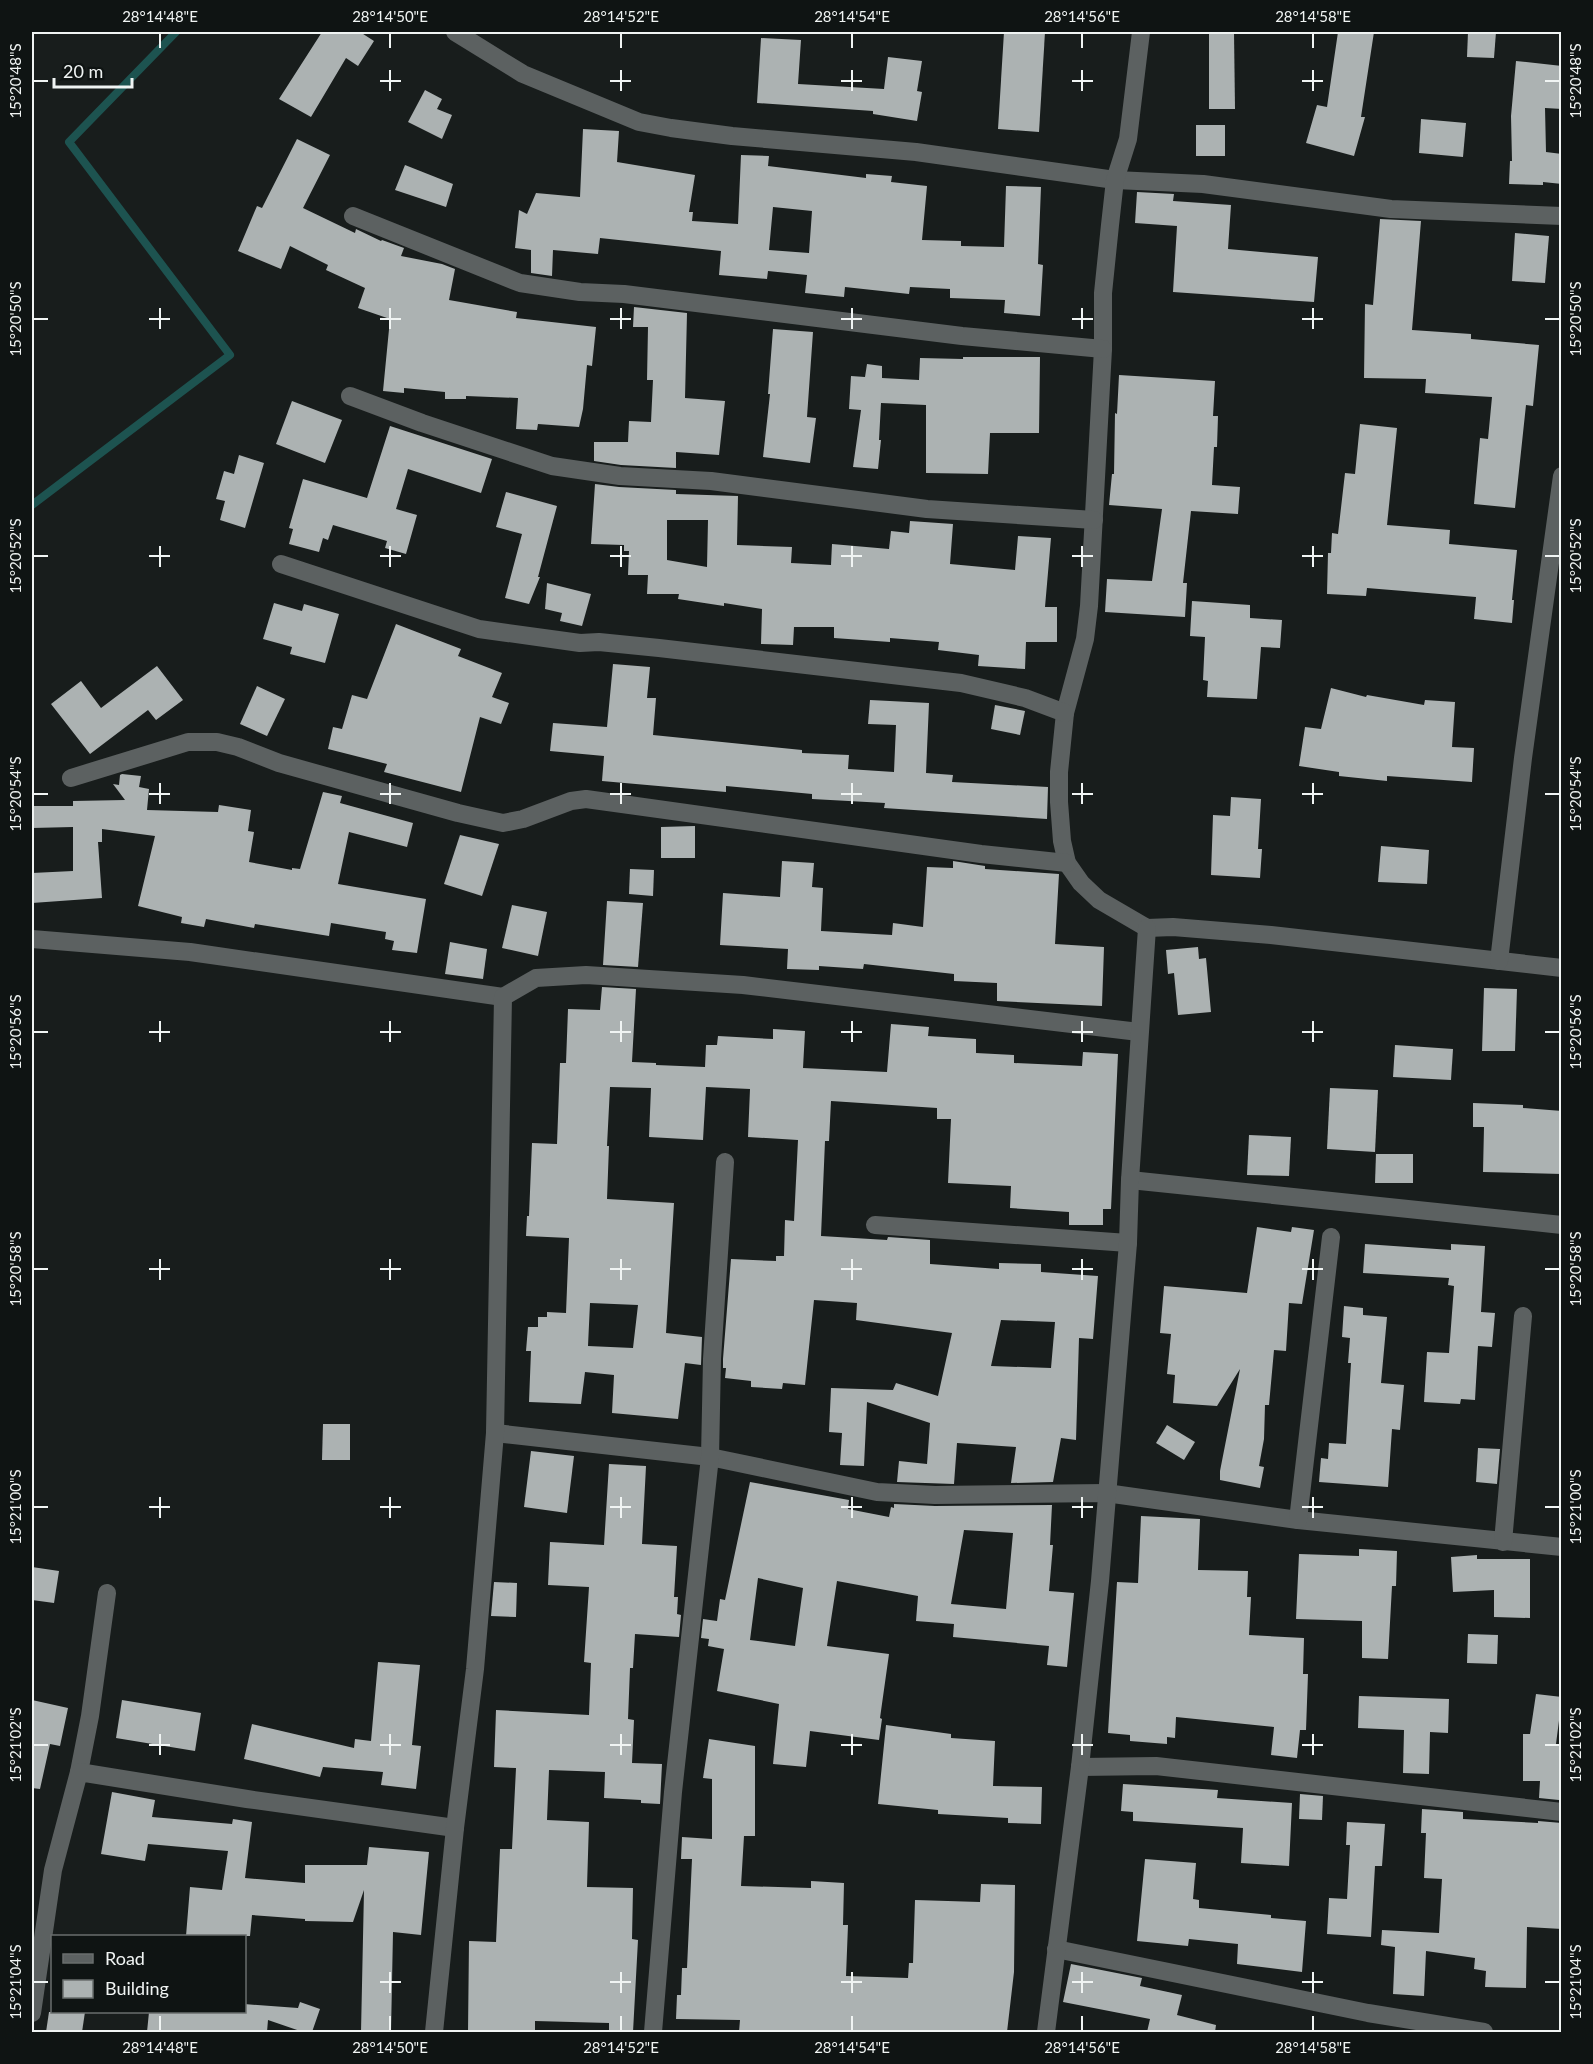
<svg xmlns="http://www.w3.org/2000/svg" width="1593" height="2064" font-family="Lato,sans-serif">
	<style>
		.lines { fill: none; stroke-linecap: round; stroke-linejoin: round }
		.stream { stroke: #1d5350; stroke-width: 8 }
		.building { fill: #acb2b2; fill-rule: evenodd }
		.street { stroke: #5c6161; stroke-width: 18 }
		.ticks { fill: none; stroke: #f0f4f3; stroke-width: 2 }
		.neatline { fill: none; stroke: #f0f4f3; stroke-width: 2 }
		.ticks-label { font-size: 15px; text-anchor: middle; fill: #f0f4f3 }
	</style>
	<rect width="100%" height="100%" fill="#181d1c"/>
	<g class="lines">
		<polyline class="stream" points="32,505 230,355 69,142 176,32"/>
	</g>
	<g class="building">
		<polygon points="322,32 360,32 374,41 358,66 346,58 311,117 279,99"/>
		<polygon points="1004,32 1045,32 1039,132 998,129"/>
		<polygon points="1209,32 1234,32 1235,109 1209,109"/>
		<polygon points="1338,32 1374,32 1361,117 1365,117 1354,156 1306,143 1317,105 1327,107"/>
		<polygon points="1468,32 1496,32 1494,58 1467,57"/>
		<polygon points="761,38 801,40 798,84 884,89 888,57 922,61 917,91 922,92 917,121 873,114 873,111 757,103"/>
		<polygon points="1516,61 1562,66 1562,109 1545,108 1546,152 1562,154 1562,184 1543,182 1543,185 1509,184 1510,161 1512,161 1511,116"/>
		<polygon points="425,90 442,99 437,109 452,115 442,139 408,122"/>
		<polygon points="1421,119 1466,123 1463,157 1419,153"/>
		<rect x="1196" y="125" width="29" height="31"/>
		<path d="M583,129L619,131L617,162L695,175L689,212H693L692,221L738,224L741,155L769,156L768,166L866,178V174L892,176L891,182L927,186L922,240L961,241V246L1004,247L1006,186L1041,187L1038,264L1043,265L1040,316L1004,313L1005,300L950,298V289L910,287L909,294L845,287L844,297L805,293L807,275L768,271L767,279L719,275L721,251L600,238L598,254L553,250L552,276L531,273V250L515,248L519,210L527,214L536,193L580,197ZM773,207L812,211L809,253L769,250Z"/>
		<polygon points="297,139 330,155 303,208 355,233 356,229 381,241 382,240 404,248 401,256 442,264 455,269 449,300 517,312 516,318 596,327 592,366 587,365 583,409 579,427 538,424 537,430 516,429 518,398 466,396 466,399 445,399 445,392 404,388 404,393 383,391 390,319 358,308 365,288 326,270 328,265 290,246 281,269 238,251 257,206 262,208"/>
		<polygon points="405,165 453,184 446,207 395,190"/>
		<polygon points="1137,192 1174,194 1173,201 1231,205 1228,249 1318,257 1314,302 1173,292 1177,226 1135,223"/>
		<polygon points="1380,219 1421,221 1412,330 1471,334 1471,339 1539,345 1533,406 1526,405 1515,508 1474,504 1480,438 1488,439 1492,397 1425,393 1426,379 1364,378 1365,304 1373,305"/>
		<polygon points="1515,233 1549,236 1545,283 1512,281"/>
		<polygon points="634,307 687,313 685,398 725,401 719,455 676,452 676,468 621,465 594,461 594,442 628,442 629,421 651,422 653,380 647,380 648,327 633,327"/>
		<polygon points="773,329 813,332 807,417 816,418 810,463 763,457 770,394 768,394"/>
		<polygon points="963,357 1040,357 1039,433 990,433 988,474 926,473 926,405 881,403 879,440 881,440 878,469 853,467 861,410 849,409 851,376 865,377 867,364 882,366 882,378 919,380 920,358 963,359"/>
		<polygon points="1119,375 1215,381 1213,416 1218,416 1217,447 1214,447 1212,485 1240,487 1238,514 1191,511 1183,583 1187,583 1185,617 1105,612 1107,579 1152,581 1162,509 1109,505 1112,474 1114,474 1115,413 1117,414"/>
		<polygon points="292,401 342,420 325,463 276,444"/>
		<polygon points="1360,424 1397,428 1387,525 1450,530 1449,544 1517,550 1512,600 1514,600 1512,623 1474,619 1476,597 1367,588 1366,596 1327,594 1328,553 1331,553 1332,533 1338,534 1345,473 1355,474"/>
		<polygon points="390,426 492,459 481,493 408,469 396,509 417,515 406,554 385,548 387,541 333,525 328,540 323,538 319,552 289,544 293,529 289,528 303,479 367,498"/>
		<polygon points="239,455 264,463 245,528 220,520 225,501 216,499 224,471 234,474"/>
		<path d="M595,484L619,487L676,490V494L738,496L737,545L792,547L791,563L831,565L832,544L889,549L891,531L909,533L910,521L953,524L950,564L1015,570L1018,536L1051,538L1045,607H1057V642H1026L1025,669L978,666L979,655L938,650L939,642L890,638V642L834,638V627H794L793,645L761,644L762,609L724,603V606L678,599L679,594H647L648,575H628L629,551H624V545L591,544ZM667,520H708L707,567L667,560Z"/>
		<polygon points="506,492 557,506 538,577 540,577 529,604 505,598 522,534 496,527"/>
		<polygon points="547,583 591,594 582,626 560,621 562,613 545,609"/>
		<polygon points="1192,601 1250,605 1250,618 1282,620 1280,648 1261,647 1257,699 1207,697 1208,681 1203,680 1205,637 1190,636"/>
		<polygon points="274,603 302,611 304,604 339,614 325,663 290,654 292,647 263,639"/>
		<polygon points="396,624 461,649 458,656 502,673 492,697 509,703 501,724 480,717 461,792 384,772 387,764 328,749 333,727 342,729 352,695 367,699"/>
		<polygon points="613,664 650,667 647,698 656,698 653,735 802,750 802,753 849,755 848,769 894,772 896,725 868,724 870,700 929,703 926,773 953,775 952,782 1048,787 1047,819 884,808 885,803 812,799 812,794 726,786 726,792 602,781 604,756 550,751 553,723 607,727"/>
		<polygon points="157,666 183,700 156,720 148,710 90,754 51,704 81,681 101,708"/>
		<polygon points="257,686 285,699 267,736 240,724"/>
		<polygon points="1331,688 1366,697 1367,695 1424,705 1425,700 1455,702 1452,747 1474,748 1472,782 1387,776 1387,781 1339,776 1339,772 1299,766 1305,727 1321,729"/>
		<polygon points="995,705 1025,711 1020,735 991,729"/>
		<polygon points="122,774 141,776 139,787 149,789 147,810 218,812 219,805 251,810 248,831 254,832 249,862 292,870 292,868 300,869 323,792 342,796 340,803 413,823 407,847 349,832 338,884 426,899 417,953 392,950 394,941 385,939 386,932 331,923 329,936 255,924 254,928 206,919 204,927 181,923 182,917 138,906 155,836 102,829 102,842 98,842 102,898 32,903 32,873 73,871 73,827 32,828 32,806 73,806 73,801 125,800 113,784 119,785 120,775"/>
		<polygon points="1231,797 1261,799 1258,849 1262,849 1260,878 1211,875 1213,815 1230,816"/>
		<polygon points="695,826 695,858 661,858 661,827"/>
		<polygon points="460,835 499,844 482,896 444,884"/>
		<polygon points="1381,846 1429,850 1427,884 1378,882"/>
		<polygon points="782,861 814,863 812,887 823,888 821,931 892,935 893,923 923,927 927,867 953,868 953,861 985,866 985,869 1059,874 1055,944 1104,947 1102,1006 997,1001 997,983 954,981 954,974 864,964 863,969 819,966 819,970 787,969 788,949 720,945 723,893 780,897"/>
		<polygon points="630,869 654,870 653,896 629,894"/>
		<polygon points="607,901 643,903 638,967 603,965"/>
		<polygon points="512,905 547,912 538,956 502,948"/>
		<polygon points="450,942 487,949 483,979 445,974"/>
		<polygon points="1198,947 1199,959 1206,958 1211,1012 1178,1015 1174,973 1168,974 1166,950"/>
		<path d="M602,987L636,989L632,1062L656,1063V1065L705,1067L706,1045H717L718,1036L773,1039V1029L805,1031L803,1068L887,1072L891,1024L929,1027L928,1036L976,1039V1053L1014,1055V1063L1082,1066L1083,1052L1118,1054L1111,1209H1103V1225H1069V1212L1010,1208L1011,1186L948,1183L951,1119H937V1108L831,1101L829,1141H825L821,1236L887,1240L888,1237L930,1240V1264L999,1269V1263L1041,1264V1272L1098,1276L1093,1339L1079,1338L1076,1440L1061,1438L1053,1482L1011,1483L1016,1447L957,1443L954,1484L897,1482L899,1461L927,1464L930,1423L867,1402L864,1466L840,1465L842,1433L829,1432L831,1388L893,1390L896,1383L938,1396L952,1333L856,1320L857,1303L814,1300L805,1385L783,1383L782,1389L751,1387V1381L725,1378L726,1368H723V1359L731,1259L776,1261V1256H784L785,1220L794,1221L798,1140L748,1137L750,1089L706,1087L703,1140L649,1137L651,1088L610,1087L607,1146H609L607,1199L674,1203L666,1333L702,1337L701,1365L685,1363L678,1419L612,1413L614,1375L585,1372L581,1404L529,1402L531,1351H526L528,1327H538V1317H547V1312L566,1313L569,1238L526,1236L527,1216H529L532,1143L557,1144L560,1063H566L568,1009L600,1010ZM590,1303L638,1305L633,1348L588,1346ZM1001,1320L1055,1322L1051,1368L991,1366Z"/>
		<polygon points="1484,988 1517,989 1515,1051 1482,1051"/>
		<polygon points="1395,1045 1453,1049 1451,1080 1393,1077"/>
		<polygon points="1330,1088 1378,1090 1375,1152 1327,1149"/>
		<polygon points="1473,1103 1523,1105 1523,1108 1562,1111 1562,1174 1483,1172 1484,1127 1473,1127"/>
		<polygon points="1249,1135 1291,1137 1289,1176 1247,1175"/>
		<polygon points="1376,1154 1413,1154 1413,1183 1375,1183"/>
		<polygon points="1257,1227 1291,1232 1292,1227 1314,1230 1302,1304 1289,1303 1286,1351 1274,1350 1269,1405 1265,1405 1264,1439 1259,1466 1264,1467 1260,1488 1220,1480 1220,1471 1240,1369 1217,1406 1173,1403 1175,1375 1167,1374 1171,1334 1160,1333 1164,1286 1247,1293"/>
		<polygon points="1365,1244 1451,1250 1451,1244 1485,1246 1481,1312 1495,1313 1492,1347 1478,1346 1475,1400 1461,1399 1460,1404 1424,1402 1427,1352 1449,1353 1454,1286 1448,1285 1449,1278 1363,1273"/>
		<polygon points="1344,1306 1363,1308 1363,1315 1387,1317 1381,1383 1404,1385 1400,1430 1392,1429 1388,1487 1319,1482 1321,1458 1328,1459 1329,1443 1346,1444 1351,1363 1348,1363 1350,1338 1342,1337"/>
		<polygon points="323,1424 350,1424 350,1460 322,1460"/>
		<polygon points="1167,1425 1195,1442 1184,1460 1156,1443"/>
		<polygon points="1478,1448 1500,1449 1497,1484 1476,1482"/>
		<polygon points="531,1451 574,1456 567,1513 524,1507"/>
		<polygon points="609,1464 646,1466 642,1544 677,1546 674,1597 678,1597 677,1614 681,1615 679,1637 635,1634 633,1668 630,1668 628,1719 634,1720 632,1763 662,1764 660,1804 641,1803 641,1800 604,1798 605,1772 549,1770 547,1820 589,1822 587,1887 633,1888 632,1939 638,1940 633,2032 609,2031 609,2023 535,2021 535,2032 468,2032 469,1941 496,1942 500,1849 512,1849 516,1768 494,1767 496,1710 589,1715 591,1663 584,1662 589,1587 548,1585 550,1542 604,1545"/>
		<path d="M750,1482L849,1500L848,1509L889,1517L891,1507L894,1508V1504L935,1506L1052,1505L1050,1545H1053L1049,1591L1074,1593L1067,1667L1047,1665L1049,1646L953,1637L954,1624L916,1621L918,1596L837,1581L827,1646L889,1654L880,1718L882,1719L879,1740L810,1731L806,1767L773,1764L779,1704L717,1691L724,1649L708,1646L709,1639L701,1638L703,1619L717,1621L720,1599L725,1600ZM964,1530L1013,1533L1006,1609L951,1604ZM758,1578L803,1588L795,1646L750,1640Z"/>
		<polygon points="1141,1516 1200,1519 1198,1570 1248,1571 1247,1597 1251,1597 1249,1635 1304,1638 1303,1674 1308,1674 1306,1730 1300,1730 1297,1758 1271,1755 1274,1727 1176,1717 1175,1738 1167,1737 1167,1744 1130,1741 1130,1735 1108,1733 1117,1582 1138,1583"/>
		<polygon points="1359,1549 1397,1551 1396,1586 1392,1586 1388,1659 1362,1658 1362,1621 1296,1619 1299,1554 1359,1556"/>
		<polygon points="1477,1555 1477,1559 1530,1559 1530,1618 1494,1617 1494,1590 1453,1592 1451,1557"/>
		<polygon points="32,1567 59,1571 54,1603 32,1600"/>
		<polygon points="494,1582 517,1583 516,1617 491,1616"/>
		<polygon points="1468,1634 1498,1635 1497,1664 1467,1663"/>
		<polygon points="378,1662 420,1665 412,1745 421,1746 416,1789 381,1785 383,1772 323,1767 320,1777 244,1759 252,1724 354,1748 355,1739 371,1741"/>
		<polygon points="1536,1694 1562,1697 1556,1744 1562,1745 1562,1786 1559,1800 1539,1798 1540,1781 1523,1781 1523,1734 1530,1734"/>
		<polygon points="1359,1696 1449,1699 1448,1733 1430,1732 1429,1774 1403,1773 1404,1730 1358,1728"/>
		<polygon points="32,1700 68,1708 60,1746 50,1744 40,1789 32,1788"/>
		<polygon points="122,1700 201,1713 195,1751 116,1738"/>
		<polygon points="886,1725 951,1734 951,1738 995,1741 993,1786 1042,1787 1041,1824 1008,1823 1008,1818 938,1814 938,1810 878,1804"/>
		<polygon points="709,1739 755,1746 755,1836 744,1836 741,1886 811,1888 811,1881 844,1883 843,1925 848,1925 846,1976 908,1978 909,1963 913,1963 915,1900 980,1902 981,1884 1015,1885 1014,1972 1007,2032 824,2032 772,2030 772,2032 739,2032 740,2020 676,2019 677,1995 681,1995 682,1968 687,1968 692,1859 681,1859 682,1837 712,1839 712,1779 703,1778"/>
		<polygon points="1123,1784 1218,1790 1217,1798 1292,1803 1289,1866 1241,1863 1243,1828 1133,1821 1133,1812 1121,1811"/>
		<polygon points="112,1792 155,1800 152,1817 232,1824 233,1819 252,1822 245,1878 305,1883 305,1865 367,1865 369,1847 429,1852 421,1935 393,1932 391,2032 361,2032 364,1890 353,1922 305,1921 305,1919 252,1915 250,1936 186,1936 190,1887 222,1890 228,1851 148,1844 145,1861 101,1854"/>
		<polygon points="1300,1794 1323,1796 1322,1820 1299,1819"/>
		<polygon points="1422,1809 1463,1812 1463,1819 1538,1823 1538,1821 1562,1823 1562,1929 1527,1927 1526,1988 1485,1987 1486,1971 1474,1969 1475,1958 1426,1951 1424,1996 1393,1994 1395,1947 1381,1945 1382,1930 1439,1933 1442,1879 1424,1878 1426,1833 1421,1833"/>
		<polygon points="1347,1822 1385,1824 1382,1866 1375,1866 1371,1937 1327,1934 1329,1898 1347,1899 1350,1845 1346,1845"/>
		<polygon points="1145,1859 1196,1863 1193,1899 1199,1900 1199,1908 1271,1915 1271,1918 1306,1921 1302,1972 1237,1964 1238,1944 1189,1939 1188,1946 1137,1941"/>
		<polygon points="1071,1964 1142,1978 1140,1986 1182,1995 1177,2015 1216,2025 1215,2032 1147,2032 1150,2019 1063,2002"/>
		<polygon points="300,2002 320,2009 312,2032 303,2032 268,2020 267,2032 147,2032 149,2012 244,2012 244,2004 298,2008"/>
		<polygon points="49,2012 85,2012 82,2032 46,2032"/>
	</g>
	<g class="lines">
		<g class="street">
			<polyline points="455,32 523,74 639,122 671,128 732,136 916,152 1115,180 1203,184 1391,209 1562,216"/>
			<polyline points="1141,32 1128,139 1115,180 1110,225 1103,293 1103,349 1089,606 1085,639 1065,713 1059,772 1059,802 1062,841 1067,863 1081,883 1099,900 1147,928 1173,927 1271,935 1562,968"/>
			<polyline points="353,216 520,283 580,292 624,294 962,336 1103,349"/>
			<polyline points="350,396 422,423 552,466 620,476 711,481 927,509 1094,520"/>
			<polyline points="281,564 479,629 580,643 599,642 659,648 961,683 1025,698 1065,713"/>
			<polyline points="71,778 188,742 217,742 238,747 279,763 458,813 503,823 523,819 571,801 586,799 981,854 1067,863"/>
			<polyline points="32,939 190,952 503,997"/>
			<polyline points="1499,961 1523,758 1562,476"/>
			<polyline points="1130,1180 1562,1225"/>
			<polyline points="875,1225 1128,1243"/>
			<polyline points="495,1433 710,1457 877,1492 935,1495 1106,1493 1298,1520 1562,1547"/>
			<polyline points="1298,1520 1331,1237"/>
			<polyline points="1503,1542 1523,1316"/>
			<polyline points="1080,1767 1156,1766 1562,1812"/>
			<polyline points="79,1772 90,1716 107,1593"/>
			<polyline points="1056,1949 1368,2013 1484,2032"/>
			<polyline points="32,2013 53,1870 79,1772 247,1799 455,1828"/>
			<polyline points="434,2032 455,1828 475,1669 495,1433 503,997 536,978 586,975 743,985 1139,1032"/>
			<polyline points="653,2032 673,1792 710,1457 712,1359 725,1162"/>
			<polyline points="1046,2032 1080,1767 1100,1581 1128,1243 1130,1180 1147,928"/>
		</g>
	</g>
	<path class="ticks" d="M160,33V48M390,33V48M621,33V48M852,33V48M1082,33V48M1313,33V48M390,70V91M621,70V91M852,70V91M1082,70V91M1313,70V91M33,81H48M380,81H401M610,81H631M841,81H862M1072,81H1093M1302,81H1323M1545,81H1560M160,308V329M390,308V329M621,308V329M852,308V329M1082,308V329M1313,308V329M33,319H48M149,319H170M380,319H401M610,319H631M841,319H862M1072,319H1093M1302,319H1323M1545,319H1560M160,546V567M390,546V567M621,546V567M852,546V567M1082,546V567M1313,546V567M33,556H48M149,556H170M380,556H401M610,556H631M841,556H862M1072,556H1093M1302,556H1323M1545,556H1560M160,783V804M390,783V804M621,783V804M852,783V804M1082,783V804M1313,783V804M33,794H48M149,794H170M380,794H401M610,794H631M841,794H862M1072,794H1093M1302,794H1323M1545,794H1560M160,1021V1042M390,1021V1042M621,1021V1042M852,1021V1042M1082,1021V1042M1313,1021V1042M33,1032H48M149,1032H170M380,1032H401M610,1032H631M841,1032H862M1072,1032H1093M1302,1032H1323M1545,1032H1560M160,1259V1280M390,1259V1280M621,1259V1280M852,1259V1280M1082,1259V1280M1313,1259V1280M33,1269H48M149,1269H170M380,1269H401M610,1269H631M841,1269H862M1072,1269H1093M1302,1269H1323M1545,1269H1560M160,1497V1518M390,1497V1518M621,1497V1518M852,1497V1518M1082,1497V1518M1313,1497V1518M33,1507H48M149,1507H170M380,1507H401M610,1507H631M841,1507H862M1072,1507H1093M1302,1507H1323M1545,1507H1560M160,1734V1755M390,1734V1755M621,1734V1755M852,1734V1755M1082,1734V1755M1313,1734V1755M33,1745H48M149,1745H170M380,1745H401M610,1745H631M841,1745H862M1072,1745H1093M1302,1745H1323M1545,1745H1560M390,1972V1993M621,1972V1993M852,1972V1993M1082,1972V1993M1313,1972V1993M33,1982H48M380,1982H401M610,1982H631M841,1982H862M1072,1982H1093M1302,1982H1323M1545,1982H1560M160,2016V2031M390,2016V2031M621,2016V2031M852,2016V2031M1082,2016V2031M1313,2016V2031"/>
	<rect width="1593" height="2064" fill="none" stroke="#0f1413" stroke-width="66"/>
	<rect x="51" y="1935" width="195" height="78" fill="#0f1413" stroke="#696e6d" stroke-width="1.5"/>
	<rect x="63" y="1954" width="30" height="9" fill="#5c6161" stroke="#696e6d" stroke-width="1.5"/>
	<text x="105" y="1965" font-size="18" fill="#f0f4f3">Road</text>
	<rect x="63" y="1980" width="30" height="18" fill="#acb2b2" stroke="#696e6d" stroke-width="1.5"/>
	<text x="105" y="1995" font-size="18" fill="#f0f4f3">Building</text>
	<path d="M54 78v9h78v-9" fill="none" stroke="#f0f4f3" stroke-width="3"/>
	<text x="63" y="78" font-size="18" fill="#f0f4f3" stroke="#0f1413" stroke-width="4.5" paint-order="stroke">20 m</text>
	<rect x="33" y="33" width="1527" height="1998" class="neatline"/>
	<g class="ticks-label">
		<text x="160" y="22">28°14'48"E</text>
		<text x="390" y="22">28°14'50"E</text>
		<text x="621" y="22">28°14'52"E</text>
		<text x="852" y="22">28°14'54"E</text>
		<text x="1082" y="22">28°14'56"E</text>
		<text x="1313" y="22">28°14'58"E</text>
		<text transform="translate(16 81) rotate(-90)" y="5">15°20'48"S</text>
		<text transform="translate(1576 81) rotate(-90)" y="5">15°20'48"S</text>
		<text transform="translate(16 319) rotate(-90)" y="5">15°20'50"S</text>
		<text transform="translate(1576 319) rotate(-90)" y="5">15°20'50"S</text>
		<text transform="translate(16 556) rotate(-90)" y="5">15°20'52"S</text>
		<text transform="translate(1576 556) rotate(-90)" y="5">15°20'52"S</text>
		<text transform="translate(16 794) rotate(-90)" y="5">15°20'54"S</text>
		<text transform="translate(1576 794) rotate(-90)" y="5">15°20'54"S</text>
		<text transform="translate(16 1032) rotate(-90)" y="5">15°20'56"S</text>
		<text transform="translate(1576 1032) rotate(-90)" y="5">15°20'56"S</text>
		<text transform="translate(16 1269) rotate(-90)" y="5">15°20'58"S</text>
		<text transform="translate(1576 1269) rotate(-90)" y="5">15°20'58"S</text>
		<text transform="translate(16 1507) rotate(-90)" y="5">15°21'00"S</text>
		<text transform="translate(1576 1507) rotate(-90)" y="5">15°21'00"S</text>
		<text transform="translate(16 1745) rotate(-90)" y="5">15°21'02"S</text>
		<text transform="translate(1576 1745) rotate(-90)" y="5">15°21'02"S</text>
		<text transform="translate(16 1982) rotate(-90)" y="5">15°21'04"S</text>
		<text transform="translate(1576 1982) rotate(-90)" y="5">15°21'04"S</text>
		<text x="160" y="2053">28°14'48"E</text>
		<text x="390" y="2053">28°14'50"E</text>
		<text x="621" y="2053">28°14'52"E</text>
		<text x="852" y="2053">28°14'54"E</text>
		<text x="1082" y="2053">28°14'56"E</text>
		<text x="1313" y="2053">28°14'58"E</text>
	</g>
</svg>
